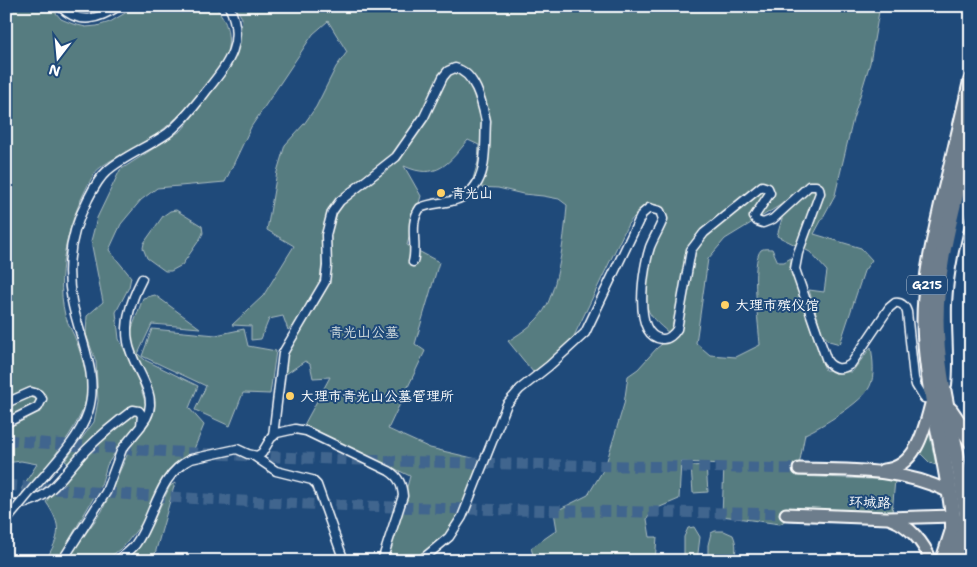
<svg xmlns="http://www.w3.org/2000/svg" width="977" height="567" font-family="'Shantell Sans','LXGW WenKai TC',sans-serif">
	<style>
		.green { fill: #577b80; stroke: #abbdc0; fill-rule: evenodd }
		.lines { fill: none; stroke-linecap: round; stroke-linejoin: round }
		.stream { stroke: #97b0ca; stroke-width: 2 }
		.primary-tunnel { stroke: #41658e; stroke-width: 11; stroke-dasharray: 11 5.5; stroke-linecap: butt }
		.street-casing { stroke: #fff; stroke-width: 11 }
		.secondary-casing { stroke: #fff; stroke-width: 14 }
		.primary-casing { stroke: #fff; stroke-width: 15 }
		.highway-casing { stroke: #fff; stroke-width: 18 }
		.street { stroke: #1f4a7a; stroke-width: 8 }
		.secondary { stroke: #1f4a7a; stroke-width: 10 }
		.primary { stroke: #6d7d8c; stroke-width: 11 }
		.highway { stroke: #6d7d8c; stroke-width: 14 }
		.street-bridge-casing { stroke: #fff; stroke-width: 11; stroke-linecap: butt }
		.street-bridge { stroke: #1f4a7a; stroke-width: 8 }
		.poi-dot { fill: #ffd166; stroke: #1f4a7a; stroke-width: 2 }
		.labels { text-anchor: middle; stroke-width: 4; stroke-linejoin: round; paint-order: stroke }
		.shield { fill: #1f4a7a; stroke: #bcc9d7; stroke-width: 1 }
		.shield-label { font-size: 12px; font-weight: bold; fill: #fff }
		.poi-label { font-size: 14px; fill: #fff; stroke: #1f4a7a; text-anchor: start }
		.park-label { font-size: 14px; fill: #d5dedf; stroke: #1f4a7a }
		.street-label { font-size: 14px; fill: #fff; stroke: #1f4a7a }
	</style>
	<rect width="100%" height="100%" fill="#1f4a7a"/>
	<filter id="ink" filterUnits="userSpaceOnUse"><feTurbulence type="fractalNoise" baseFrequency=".02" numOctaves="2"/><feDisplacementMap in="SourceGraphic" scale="10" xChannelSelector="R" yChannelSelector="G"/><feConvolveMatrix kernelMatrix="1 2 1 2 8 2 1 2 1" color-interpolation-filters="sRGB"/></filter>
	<g filter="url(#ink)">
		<g class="green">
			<path d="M6,6H50L61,19L73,24L86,27L97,26L110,22L137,6H214C231,22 233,49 220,68C215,77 207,84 201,91C185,110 169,127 148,140C135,149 102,162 94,174C71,213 54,270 65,315C68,325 74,334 77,343C82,358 90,380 87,395C82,427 42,470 23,496L22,488L37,464L21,461L6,463Z"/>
			<path d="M235,6H880L870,63L853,119L835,195L814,234L861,248L872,260L864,271L840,344L829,341L822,333L809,290L824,292L827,271L810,252L777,236L787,201L725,239L708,259L696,343L710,355L736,357L760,345C759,328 750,261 761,250C763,248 769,249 772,249L778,262H784L791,258L790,268L825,370L852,372L871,347C873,359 875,376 870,386C863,402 821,427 805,434L797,476L895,480L892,513L785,510L786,520L780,524L722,516L724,464L681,462L679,499L653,510L647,519L650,537H657L655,561H535L531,548L557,530L554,512L588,495L605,467L624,404L628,376L638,369L657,348L672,336C663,327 651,320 647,307C637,280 654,241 665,217L650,205C640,209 635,216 628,224L574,336L554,357L533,372L508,341C523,332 539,321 547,305C559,280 565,233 567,205L559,199L543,196L523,194L498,188L476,187L473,179L478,162L479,145L468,140C449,163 437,181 404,166L421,196L407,245L439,262L415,344L425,351L388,429L430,448L481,460L464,502L446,537L414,561H401L388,558L410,476L304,425L330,377L313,378L310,364L305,361L283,376L286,354L320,300L327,287L326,243L332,211L325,234L319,290L300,321L288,330L283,316L269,319L261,339L251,340V326L232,325L263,296L294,246L267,230L277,172L285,145L304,124L316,107L336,67L347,52L328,21L313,34L251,127L225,182L157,188L141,200L121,224L109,250L131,277L129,287L116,312L119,339L136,373L146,405L153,396L135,356L131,331L143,298L155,295L200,328L152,324L138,354L145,360L198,386L189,408L204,425L192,454L168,470L146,518L124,546L105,561H66L102,511L128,453L123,440L107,465L101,485L57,561H45C60,536 63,527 46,502L73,466L65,461L94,422L98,401L96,362L86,334L87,316L103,302L91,241L97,218L120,170L182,130L221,80L238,49L242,18ZM388,157L397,162L348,196L368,175Z"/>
			<polygon points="176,210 202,226 203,233 200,239 182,265 171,271 165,271 147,258 143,248 144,243 163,216 170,211"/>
			<polygon points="152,329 216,335 244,329 248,346 276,351 270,394 243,393 230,426 195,410 206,386 142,356"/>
			<polygon points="929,431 936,465 930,463 919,452"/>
			<polygon points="706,465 708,492 693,493 691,466"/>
			<polygon points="175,483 153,561 124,561 144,540 170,486"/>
			<polygon points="694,527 700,537 697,561 684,561 684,537 688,528"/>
			<path d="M715,531H724L733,535C737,544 736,552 734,561H708V545L711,533Z"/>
		</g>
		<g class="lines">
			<polyline class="stream" points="971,331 971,339"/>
			<g class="primary-tunnel">
				<path d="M6,440C270,463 534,464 799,469"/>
				<path d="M6,485C177,500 348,507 519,510C608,512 697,512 786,514"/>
			</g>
			<defs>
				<g id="street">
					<path d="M60,6C79,26 99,19 119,6"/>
					<path d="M142,279C132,298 124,320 128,342C132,370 165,397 142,424"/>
					<polyline points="6,403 31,392 38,394 42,399 38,407 6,423"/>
					<path d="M273,436L283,353L325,282L327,266L326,235L332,212L340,201L396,157L424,117L443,77L448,71L455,68C476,73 482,103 486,121C484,149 490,187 458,199C446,204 432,202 420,208C408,225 418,244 413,262"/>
					<polyline points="254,456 276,471 312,480 317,485 344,561"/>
					<path d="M30,492C50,468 78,442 88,412C100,375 79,338 72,301C65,265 71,231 88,199C93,189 99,178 107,171C122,157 150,146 168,133C182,122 193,108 204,94C226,66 247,44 229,6"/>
					<path d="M6,506C52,503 57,480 86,450C100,436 117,422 133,410L139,411L142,415L141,426L122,449L106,492L62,561"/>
					<path d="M117,561C123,556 130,551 135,545C155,518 157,475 191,459L237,449L248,454L257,456L262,453L271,438L277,433L295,429L306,431L389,471C399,477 402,485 403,496L382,561"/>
					<path d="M420,561L449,537L462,517L507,404L520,389L549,366L585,333L642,214L649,208L660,211L663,219C660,228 654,237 650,247C644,265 631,336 662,339C668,340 674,334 677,329L691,250L704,233L762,186L768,188L770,193L754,217L757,221L763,223L773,219L809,186H816L819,188L820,193L798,253L795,269L827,361C834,370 842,370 851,364L889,308L895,303C901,302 905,306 907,312L914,378L916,385L924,398L933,399"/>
				</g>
				<path id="secondary" d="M946,385C949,358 945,331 946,304C948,260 961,218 971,175"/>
				<g id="primary">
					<path d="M799,469C853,470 900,468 950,492"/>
					<path d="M883,470C917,468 925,427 932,400"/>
					<polyline points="786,514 887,518 953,516"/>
					<path d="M891,519C910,526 924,543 931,561"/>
				</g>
				<g id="highway">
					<polyline points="950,410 971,441"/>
					<path d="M943,561L953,530V516C946,456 928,396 925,336C922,289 933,245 943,200C953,160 962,121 971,81"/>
					<path d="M954,561L965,529L967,515C964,499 962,482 959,466C950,423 939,379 937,335C933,268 956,199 971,134"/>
				</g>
			</defs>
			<use href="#street" class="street-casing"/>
			<use href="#secondary" class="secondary-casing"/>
			<use href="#primary" class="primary-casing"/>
			<use href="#highway" class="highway-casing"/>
			<use href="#street" class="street"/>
			<use href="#secondary" class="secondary"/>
			<use href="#primary" class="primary"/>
			<use href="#highway" class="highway"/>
			<defs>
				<polyline id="street-bridge" points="6,521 30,492"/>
			</defs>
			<use href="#street-bridge" class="street-bridge-casing"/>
			<use href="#street-bridge" class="street-bridge"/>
		</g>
	</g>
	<g class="poi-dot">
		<circle cx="441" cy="193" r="5"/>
		<circle cx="725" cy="305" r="5"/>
		<circle cx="290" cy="396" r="5"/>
	</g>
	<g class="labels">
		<rect class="shield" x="907" y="275.5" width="40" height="19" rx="4"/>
		<g class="shield-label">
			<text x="927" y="289">G215</text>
		</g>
		<g class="poi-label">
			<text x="451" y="198">青光山</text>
			<text x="735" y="310">大理市殡仪馆</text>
			<text x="300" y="401">大理市青光山公墓管理所</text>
		</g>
		<g class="park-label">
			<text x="364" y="337">青光山公墓</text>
		</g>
		<g class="street-label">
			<text transform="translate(870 502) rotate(2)" y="5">环城路</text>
		</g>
	</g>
	<rect width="977" height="567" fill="none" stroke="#1f4a7a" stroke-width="25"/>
	<rect x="12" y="12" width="952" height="542" fill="none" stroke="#fff" stroke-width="2" filter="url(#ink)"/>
	<g transform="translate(58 58) rotate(196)" stroke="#1f4a7a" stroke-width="4" paint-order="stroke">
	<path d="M0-4L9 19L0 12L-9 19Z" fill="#ffffff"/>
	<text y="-8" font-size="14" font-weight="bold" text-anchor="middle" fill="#ffffff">N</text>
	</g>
</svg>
